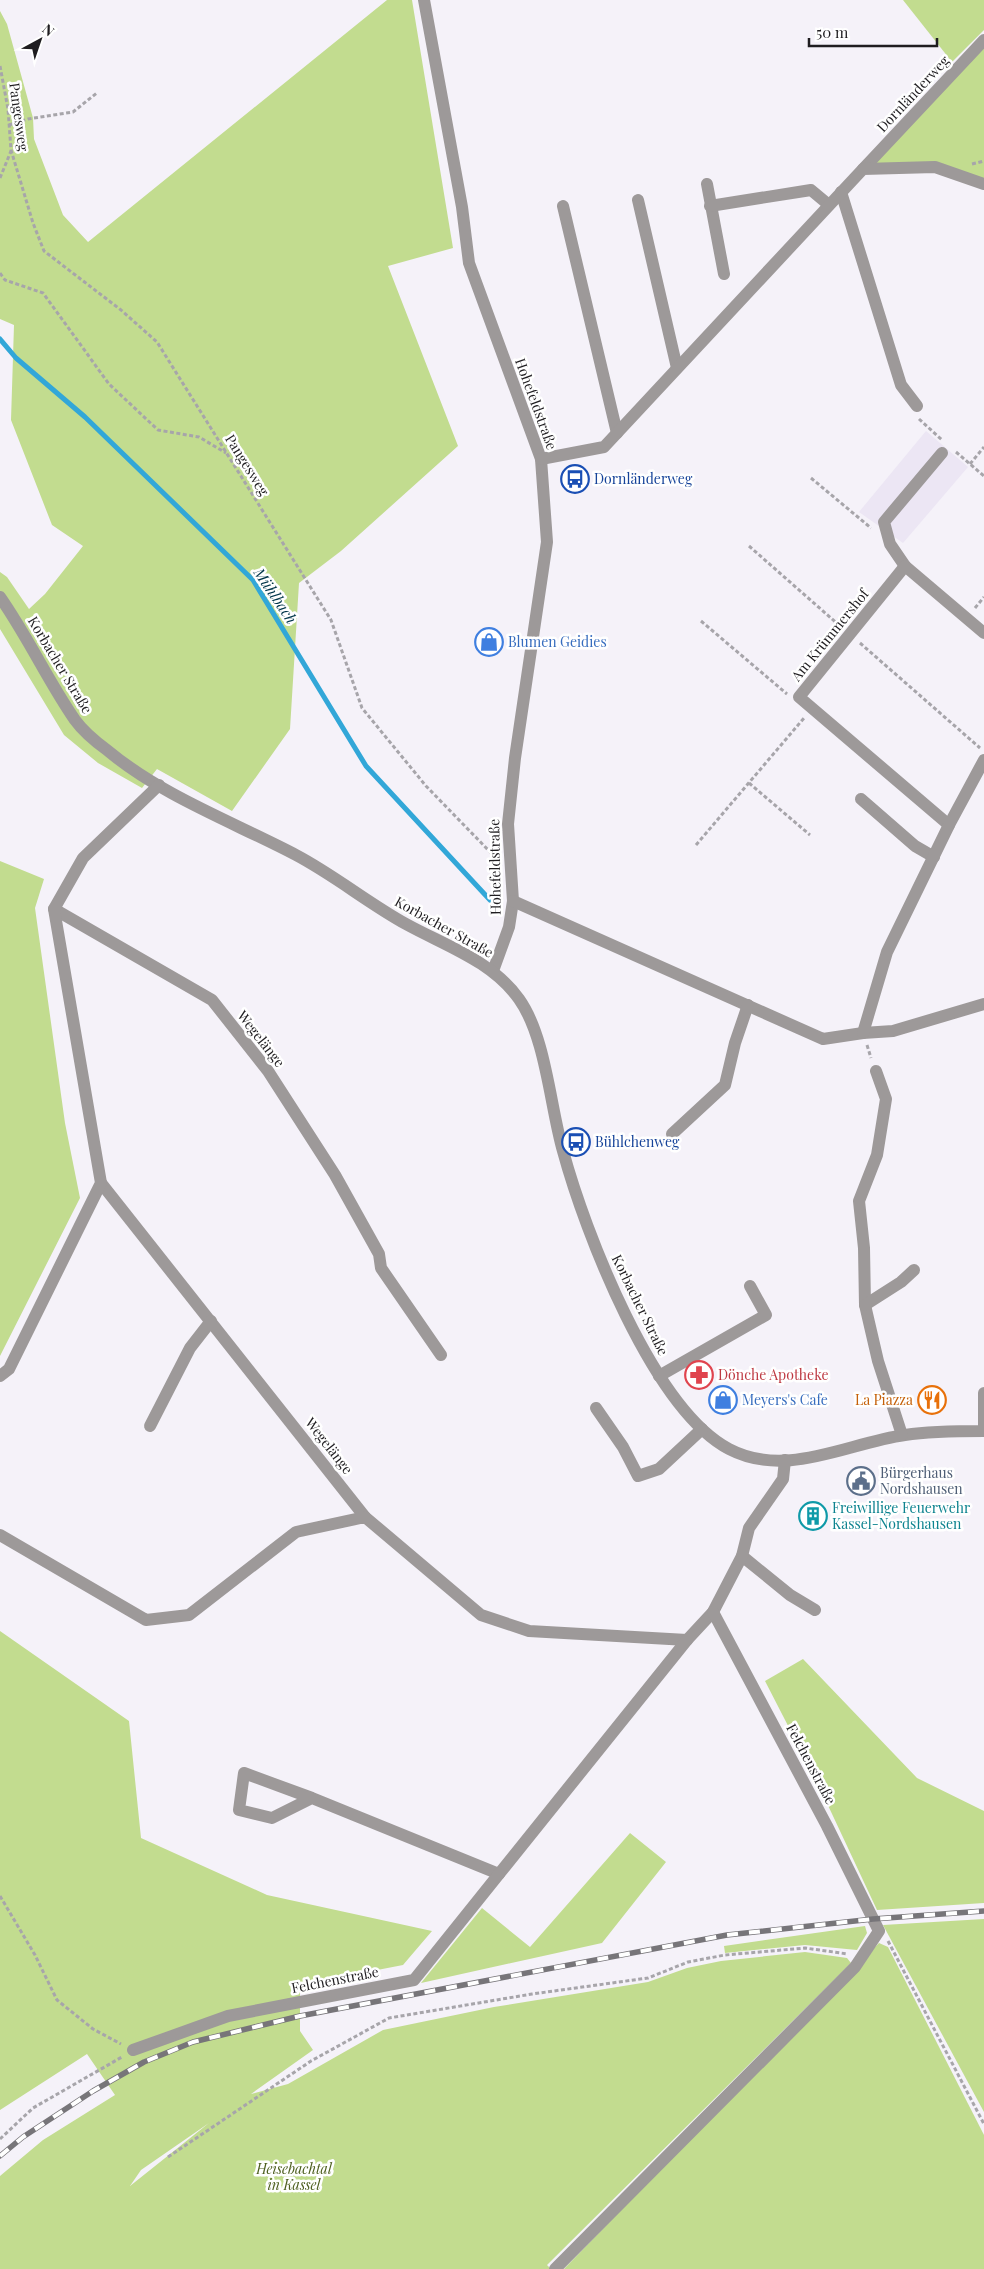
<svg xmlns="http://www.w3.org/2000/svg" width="984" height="2269" font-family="'Playfair Display',serif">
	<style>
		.built { fill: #ece6f4 }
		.green { fill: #c2dc8f; fill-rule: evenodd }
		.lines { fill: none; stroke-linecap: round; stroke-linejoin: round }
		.stream { stroke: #32a7d8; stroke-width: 5 }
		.path { stroke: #a7a5aa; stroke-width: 3; stroke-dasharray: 4 2.5; stroke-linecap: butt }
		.minor { stroke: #9d9999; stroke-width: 12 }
		.rail-casing { stroke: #777579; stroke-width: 5.5 }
		.rail { stroke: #fff; stroke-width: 4; stroke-dasharray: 11; stroke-linecap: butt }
		.labels { text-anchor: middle; stroke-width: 5; stroke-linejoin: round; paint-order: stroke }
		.street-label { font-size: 14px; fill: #1f1d20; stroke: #fff }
		.transit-label { font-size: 14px; fill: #164399; stroke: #fff; text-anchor: start }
		.shop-label { font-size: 14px; fill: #366cbe; stroke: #fff; text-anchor: start }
		.health-label { font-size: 14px; fill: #be3a42; stroke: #fff; text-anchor: start }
		.food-label { font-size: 14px; fill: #c56008; stroke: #fff; text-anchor: end }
		.service-label { font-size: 14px; fill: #4e5e75; stroke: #fff; text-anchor: start }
		.culture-label { font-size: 14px; fill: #0d838f; stroke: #fff; text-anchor: start }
		.park-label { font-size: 14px; font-style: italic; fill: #4d5f1f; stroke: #fff }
		.water-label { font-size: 15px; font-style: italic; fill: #013549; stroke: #fff }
	</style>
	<rect width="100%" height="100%" fill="#f5f2f9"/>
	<polygon class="built" points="926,431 968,467 903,543 859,512"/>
	<g class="green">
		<polygon points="387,0 412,0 453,248 388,266 458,446 341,551 299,583 290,729 232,811 157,769 142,788 98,763 64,735 0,629 0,572 7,577 29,609 45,594 83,546 52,525 11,420 14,325 0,319 0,11 7,24 33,118 34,139 63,215 88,242"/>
		<polygon points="903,0 984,0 984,30 952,62"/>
		<polygon points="984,40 984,184 935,167 863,169"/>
		<polygon points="0,861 44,879 35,908 65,1123 80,1198 0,1356"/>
		<path d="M0,1631L129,1721L141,1838L267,1895L432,1931L403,1965L300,1985V2031L313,2050L251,2094L288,2084L383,2030L494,2007L648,1982L687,1968L721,1961L805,1952L847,1958L851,1963L547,2265L551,2269H0V2176L43,2140L115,2095L87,2054L0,2110ZM209,2123L130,2186L141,2170Z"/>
		<polygon points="803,1659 917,1778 984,1811 984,1903 877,1910 818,1784 765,1681"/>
		<polygon points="630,1833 666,1862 602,1943 421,1983 482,1908 530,1947"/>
		<polygon points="984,1919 984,2112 883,1925"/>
		<polygon points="865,1926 867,1933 857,1950 805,1945 725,1953 724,1946"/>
		<polygon points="879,1943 888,1947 984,2135 984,2269 564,2269"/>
	</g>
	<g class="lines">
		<polyline class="stream" points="0,339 16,358 85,417 253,580 366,766 490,900"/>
		<g class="path">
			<polyline points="0,66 8,109 11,150 33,223 44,251 121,310 157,342 331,620 362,708 426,786 495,857"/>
			<polyline points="9,125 28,119 73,112 98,92"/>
			<polyline points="972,164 984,161"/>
			<polyline points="0,178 11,151"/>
			<polyline points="0,273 5,280 43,293 109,384 158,430 199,437 226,453"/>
			<polyline points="919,419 942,440"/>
			<polyline points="956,452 984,476"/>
			<polyline points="970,464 984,447"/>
			<polyline points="811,478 871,528"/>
			<polyline points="749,546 840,626"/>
			<polyline points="975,608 984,597"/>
			<polyline points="701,621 787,694"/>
			<polyline points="860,643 980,748"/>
			<polyline points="749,783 810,835"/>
			<polyline points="696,845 804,718"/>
			<polyline points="867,1045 871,1058"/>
			<polyline points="0,1896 35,1955 57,2000 93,2029 121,2044"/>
			<polyline points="888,1941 984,2124"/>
			<polyline points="0,2139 33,2108 122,2057"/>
			<polyline points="168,2157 311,2061 389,2018 532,1994 648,1978 688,1962 725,1955 805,1948 848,1954"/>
		</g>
		<g class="minor">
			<polyline points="424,0 462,207 469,263 541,459 547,542 515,758 508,824 513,901 509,927 493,971"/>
			<polyline points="863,169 984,40"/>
			<polyline points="707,184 724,274"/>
			<polyline points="841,192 901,385 917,406"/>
			<polyline points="638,200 677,368"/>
			<polyline points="563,206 617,433"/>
			<polyline points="710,206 811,190 829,205"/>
			<polyline points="541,459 604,447 863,169 935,167 984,184"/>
			<polyline points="905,566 890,544 884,522 942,453"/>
			<path d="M0,597C28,637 48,681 75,720C83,731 96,742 107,750C162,796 233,822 296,855C334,875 368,903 406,924C446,946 492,961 519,999C546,1037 550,1106 563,1151C585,1232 653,1409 729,1449C786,1479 847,1443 905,1435C931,1431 958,1431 984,1431V1393"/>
			<polyline points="861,799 915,846 934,857"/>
			<polyline points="949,825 799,697 905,566 984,633"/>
			<polyline points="513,901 823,1039 863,1033 893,1031 984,1004"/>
			<polyline points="54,909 212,1000 268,1071 335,1175 379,1254 381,1268 441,1355"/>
			<polyline points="863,1033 887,952 949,825 984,760"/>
			<polyline points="876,1071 886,1099 877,1155 859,1201 864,1248 865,1305 878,1361 902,1435"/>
			<polyline points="672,1134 725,1085 735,1043 748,1005"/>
			<polyline points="101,1183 365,1517"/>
			<polyline points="865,1305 901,1282 914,1270"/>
			<polyline points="0,1376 9,1369 101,1183 54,909 83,858 159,785"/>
			<polyline points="659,1376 766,1315 750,1286"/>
			<polyline points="596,1408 623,1447 638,1476 659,1469 702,1429"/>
			<polyline points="150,1426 190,1348 211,1321"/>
			<polyline points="0,1535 146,1620 189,1615 296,1532 365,1517 481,1615 529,1631 687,1640"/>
			<polyline points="742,1556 790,1595 815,1610"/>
			<polyline points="312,1798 272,1818 239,1810 244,1773 312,1798 499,1874 687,1640 713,1612 742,1556 749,1528 783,1479 785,1460"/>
			<polyline points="133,2050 228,2016 414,1980 499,1874"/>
			<polyline points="555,2269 855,1967 879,1931 827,1826 713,1612"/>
		</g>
		<defs>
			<polyline id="rail" points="0,2156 23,2137 93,2091 144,2062 193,2042 300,2016 727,1935 873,1919 984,1911"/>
		</defs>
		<use href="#rail" class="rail-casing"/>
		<use href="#rail" class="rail"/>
	</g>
	<defs>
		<symbol id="bus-ring" viewBox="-11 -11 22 22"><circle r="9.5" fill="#fff" stroke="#1a4fb4" stroke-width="1.5"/><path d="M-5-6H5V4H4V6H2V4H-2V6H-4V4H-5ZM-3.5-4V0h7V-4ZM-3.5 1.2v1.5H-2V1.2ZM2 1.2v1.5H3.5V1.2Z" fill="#1a4fb4"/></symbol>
		<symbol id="shop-ring" viewBox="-11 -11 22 22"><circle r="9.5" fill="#fff" stroke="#3f7fe0" stroke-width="1.5"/><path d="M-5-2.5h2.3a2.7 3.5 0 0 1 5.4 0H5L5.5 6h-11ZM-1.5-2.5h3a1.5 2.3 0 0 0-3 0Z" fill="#3f7fe0"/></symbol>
		<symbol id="pharmacy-ring" viewBox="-11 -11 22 22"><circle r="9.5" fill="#fff" stroke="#e0444e" stroke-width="1.5"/><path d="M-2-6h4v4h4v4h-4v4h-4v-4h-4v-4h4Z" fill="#e0444e"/></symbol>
		<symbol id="restaurant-ring" viewBox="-11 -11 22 22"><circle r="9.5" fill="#fff" stroke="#e8710a" stroke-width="1.5"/><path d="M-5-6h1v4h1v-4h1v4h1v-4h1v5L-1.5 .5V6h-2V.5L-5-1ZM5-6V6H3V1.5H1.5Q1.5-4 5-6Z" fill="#e8710a"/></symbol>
		<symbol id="civic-ring" viewBox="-11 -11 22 22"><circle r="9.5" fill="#fff" stroke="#5c6f8a" stroke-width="1.5"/><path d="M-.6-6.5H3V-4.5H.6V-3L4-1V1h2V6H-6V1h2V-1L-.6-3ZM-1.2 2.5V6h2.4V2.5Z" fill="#5c6f8a"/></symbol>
		<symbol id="building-ring" viewBox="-11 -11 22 22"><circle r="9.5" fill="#fff" stroke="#0f9aa8" stroke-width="1.5"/><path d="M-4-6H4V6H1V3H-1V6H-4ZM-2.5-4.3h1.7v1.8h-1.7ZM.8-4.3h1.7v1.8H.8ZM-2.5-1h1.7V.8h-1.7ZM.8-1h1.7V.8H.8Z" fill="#0f9aa8"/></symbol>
	</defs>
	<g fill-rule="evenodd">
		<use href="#bus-ring" x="559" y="463" width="32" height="32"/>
		<use href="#shop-ring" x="473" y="626" width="32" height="32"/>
		<use href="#bus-ring" x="560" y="1126" width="32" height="32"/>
		<use href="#pharmacy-ring" x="683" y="1359" width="32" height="32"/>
		<use href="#shop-ring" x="707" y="1384" width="32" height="32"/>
		<use href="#restaurant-ring" x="916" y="1384" width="32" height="32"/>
		<use href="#civic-ring" x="845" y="1465" width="32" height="32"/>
		<use href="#building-ring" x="797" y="1500" width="32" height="32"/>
	</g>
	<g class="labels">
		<g class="street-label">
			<text transform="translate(913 94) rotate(-47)" y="5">Dornländerweg</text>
			<text transform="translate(19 117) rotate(82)" y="5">Pangesweg</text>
			<text transform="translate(536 404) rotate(70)" y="5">Hohefeldstraße</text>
			<text transform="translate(247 465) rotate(58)" y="5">Pangesweg</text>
			<text transform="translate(830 635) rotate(-51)" y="5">Am Krümmershof</text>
			<text transform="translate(60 665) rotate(59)" y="5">Korbacher Straße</text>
			<text transform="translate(495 867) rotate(-91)" y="5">Hohefeldstraße</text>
			<text transform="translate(444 927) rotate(29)" y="5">Korbacher Straße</text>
			<text transform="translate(261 1039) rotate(52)" y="5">Wegelänge</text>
			<text transform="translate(640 1305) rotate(64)" y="5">Korbacher Straße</text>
			<text transform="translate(329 1446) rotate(52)" y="5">Wegelänge</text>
			<text transform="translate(811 1764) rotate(62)" y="5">Felchenstraße</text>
			<text transform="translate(335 1980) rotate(-11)" y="5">Felchenstraße</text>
		</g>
		<g class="transit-label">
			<text x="594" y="484">Dornländerweg</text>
			<text x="595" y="1147">Bühlchenweg</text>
		</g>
		<g class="shop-label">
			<text x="508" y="647">Blumen Geidies</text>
			<text x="742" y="1405">Meyers's Cafe</text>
		</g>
		<g class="health-label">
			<text x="718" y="1380">Dönche Apotheke</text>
		</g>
		<g class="food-label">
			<text x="913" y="1405">La Piazza</text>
		</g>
		<g class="service-label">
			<text x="880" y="1478">Bürgerhaus<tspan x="880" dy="16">Nordshausen</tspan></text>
		</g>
		<g class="culture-label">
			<text x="832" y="1513">Freiwillige Feuerwehr<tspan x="832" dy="16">Kassel-Nordshausen</tspan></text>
		</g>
		<g class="park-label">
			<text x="294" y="2174">Heisebachtal<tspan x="294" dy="16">in Kassel</tspan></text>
		</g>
		<g class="water-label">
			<text transform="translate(275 596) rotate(56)" y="5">Mühlbach</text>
		</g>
	</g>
	<g transform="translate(40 40) rotate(40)" stroke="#ffffff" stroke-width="4" paint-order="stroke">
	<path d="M0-4L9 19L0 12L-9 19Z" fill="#1f1d20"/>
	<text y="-8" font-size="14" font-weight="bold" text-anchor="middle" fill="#1f1d20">N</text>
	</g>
	<path d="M809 38v8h128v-8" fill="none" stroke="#1f1d20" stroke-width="2.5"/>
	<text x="816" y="38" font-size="15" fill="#1f1d20" stroke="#ffffff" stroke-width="4" paint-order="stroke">50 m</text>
</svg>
